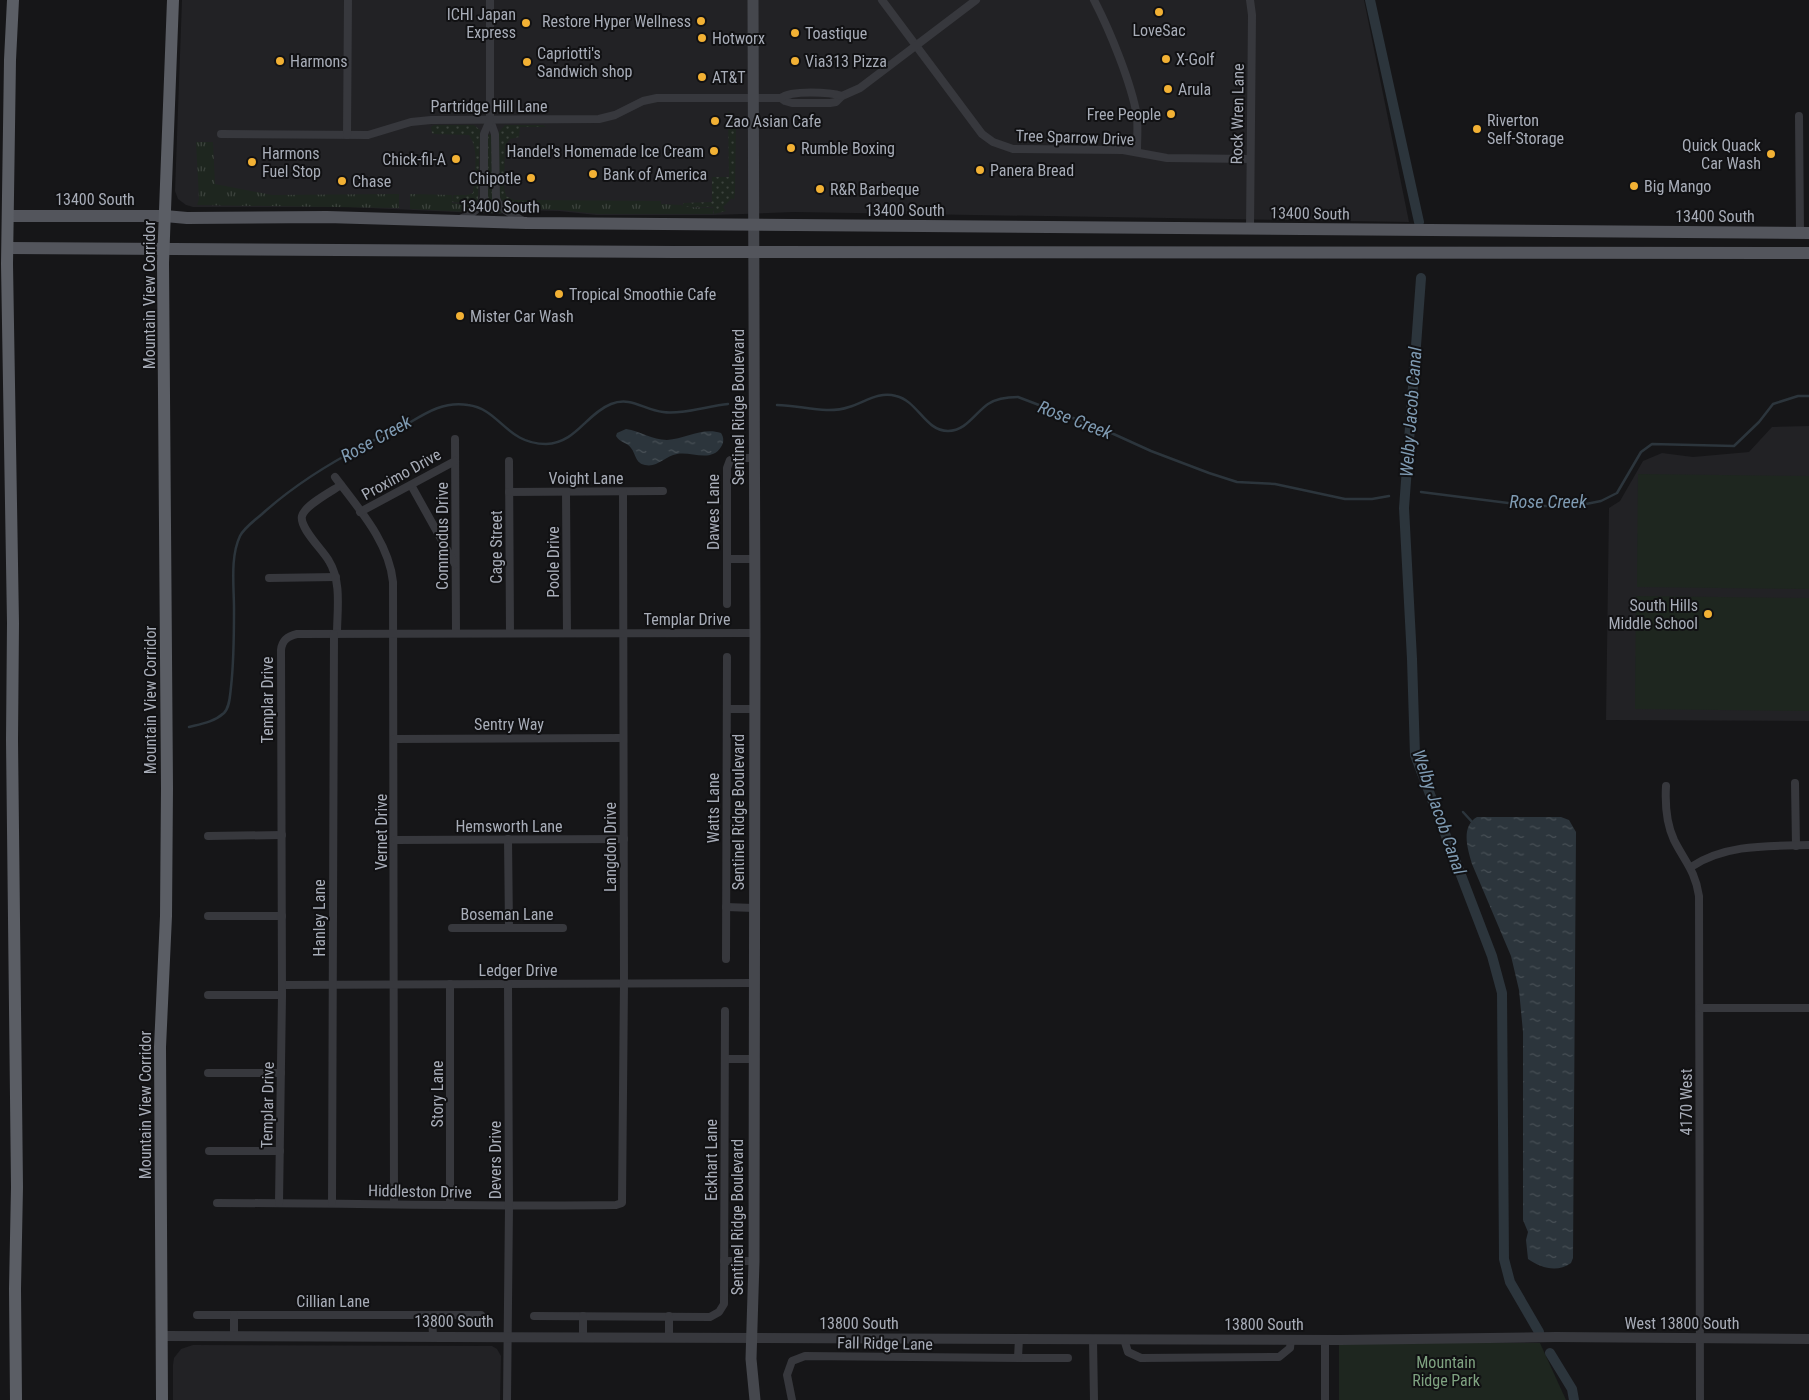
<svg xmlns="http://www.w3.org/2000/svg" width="1809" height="1400" font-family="'Roboto Condensed',sans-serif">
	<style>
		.built { fill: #222225 }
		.grass { fill: url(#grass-tufts) }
		.park { fill: #1e261f }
		.garden { fill: url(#garden-dots) }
		.water { fill: url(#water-ripples) }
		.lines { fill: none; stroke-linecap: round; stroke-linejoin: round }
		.stream { stroke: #2c353c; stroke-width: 2.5 }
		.canal { stroke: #2c353c; stroke-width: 10 }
		.minor { stroke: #37383d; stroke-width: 8 }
		.tertiary { stroke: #37383d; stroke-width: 10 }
		.secondary { stroke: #45474d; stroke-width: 11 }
		.primary { stroke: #53555c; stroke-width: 12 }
		.trunk { stroke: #5b5e65; stroke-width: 12 }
		.poi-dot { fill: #f2b134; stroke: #111113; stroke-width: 2 }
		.labels { text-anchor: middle; stroke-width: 4; stroke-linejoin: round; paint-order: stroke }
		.poi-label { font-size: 16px; fill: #a8adb8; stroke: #111113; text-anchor: start }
		.street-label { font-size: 16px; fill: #a8adb8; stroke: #111113 }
		.park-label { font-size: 16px; fill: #7fa381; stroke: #111113 }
		.water-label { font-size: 18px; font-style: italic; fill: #7f9bb3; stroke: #111113 }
	</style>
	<defs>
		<pattern id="grass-tufts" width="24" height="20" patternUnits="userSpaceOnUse" patternTransform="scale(1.25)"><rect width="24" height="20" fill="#1e261f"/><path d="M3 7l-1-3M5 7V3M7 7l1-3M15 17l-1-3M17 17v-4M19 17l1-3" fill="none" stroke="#3c433d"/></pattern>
		<pattern id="garden-dots" width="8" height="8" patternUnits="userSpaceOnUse" patternTransform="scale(1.25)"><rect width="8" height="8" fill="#1e261f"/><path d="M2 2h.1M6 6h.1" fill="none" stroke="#3c433d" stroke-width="1.8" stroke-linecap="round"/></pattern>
		<pattern id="water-ripples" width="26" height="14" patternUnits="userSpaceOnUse" patternTransform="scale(1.25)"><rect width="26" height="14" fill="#2c353c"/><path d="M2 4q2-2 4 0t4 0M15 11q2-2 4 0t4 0" fill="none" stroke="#485056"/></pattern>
	</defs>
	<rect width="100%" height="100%" fill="#161618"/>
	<g class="built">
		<polygon points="182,0 1364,0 1409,222 794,212 714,215 596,215 559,211 516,210 500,214 348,207 193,207 186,205 178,199 175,191"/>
		<polygon points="1809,426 1809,721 1606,720 1609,508 1620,501 1643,461 1662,453 1693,457 1749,452 1772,427"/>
		<polygon points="193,1345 492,1346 497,1349 501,1356 500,1400 173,1400 173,1365 174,1358 181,1349"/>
	</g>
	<g class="grass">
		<polygon points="196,142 213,142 215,184 272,195 399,194 399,208 197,205 199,199"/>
		<polygon points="410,194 452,195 452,203 476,206 468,212 410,209"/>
		<polygon points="530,200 661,201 661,204 682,205 683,207 713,208 713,214 598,214 561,210 530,209"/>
	</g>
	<g class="park">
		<polygon points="1638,474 1809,476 1809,589 1637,587"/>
		<polygon points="1636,596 1809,598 1809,711 1635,709"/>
		<polygon points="1339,1343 1540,1343 1566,1400 1339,1400"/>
	</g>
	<g class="garden">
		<polygon points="728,111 733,116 736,125 735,193 734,200 732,198 723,207 726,211 714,214 713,207 683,207 683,203 712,202 712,177 729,177"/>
		<path d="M434,125H474L480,130L478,199L475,204L452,202L453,195H467L473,193C474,176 480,150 469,135L434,134L432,133L431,127Z"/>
		<path d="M505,125H543L546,127H520L519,137L510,139L505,145L504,187L506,196L514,200H529V209C513,209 505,210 498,193V133Z"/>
		<polygon points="487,135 492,135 502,212 501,213 480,213 479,211"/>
	</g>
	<g class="water">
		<path d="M626,429C640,431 652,440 667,440C686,439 702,427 721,433C724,438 724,442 721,447C711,463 691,451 677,454C665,456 657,468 645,465C635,463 636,454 631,448C627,442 620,443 616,436L617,433Z"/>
		<path d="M1477,817H1561L1569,820L1576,832L1573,1258L1571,1263C1557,1273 1541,1268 1528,1259L1526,1240L1528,1232L1523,1220V1032L1519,990L1511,956L1472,864C1468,850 1460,827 1477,817Z"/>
	</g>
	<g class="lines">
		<g class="stream">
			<path d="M777,405C801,405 826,415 849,407C865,402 879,391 896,396C918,401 925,431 948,431C966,431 975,413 988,404C997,398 1007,397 1018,397L1107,431L1151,451L1209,473L1237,482L1275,484L1345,499H1372L1389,496"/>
			<polyline points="1421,492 1532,506 1576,506 1601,501 1617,493 1641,452 1652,444 1734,446 1759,422 1773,404 1798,396 1809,396"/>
			<path d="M189,727C201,724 214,722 224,713C230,707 230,695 231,687C234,661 234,635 234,609C234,586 230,557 240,536C244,528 255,520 262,514C293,486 328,464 365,445C375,439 386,435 397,430C419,418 440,400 468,405C500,409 506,444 546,444C576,443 586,414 611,404C631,396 644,410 663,412C680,415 708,406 728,404"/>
			<polyline points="1463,812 1474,824"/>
		</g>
		<g class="canal">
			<polyline points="1370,0 1419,222"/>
			<polyline points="1421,278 1404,508 1412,659 1415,755 1492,956 1502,993 1504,1259 1510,1282 1539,1332"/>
			<polyline points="1550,1353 1572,1389 1574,1400"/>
		</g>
		<g class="minor">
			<polyline points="490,0 490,120 495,134 496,198 498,203 505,210 523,221"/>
			<polyline points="882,0 982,134 993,142 1013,149 1123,150 1167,158 1250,159"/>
			<path d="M1094,0C1110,31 1131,82 1137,116C1138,128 1137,140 1137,151"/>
			<polyline points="781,98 785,101 792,103 830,103 836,102 842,96 860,88 976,0"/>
			<polyline points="1799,116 1800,233"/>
			<path d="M221,134L368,135L411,122L431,120L599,119L615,115L643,101L657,98H781C791,90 830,92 842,96"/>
			<polyline points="347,135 348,0"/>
			<path d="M462,218C473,214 479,209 484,198V134L490,120"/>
			<polyline points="1250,229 1252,15 1250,0"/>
			<polyline points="455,439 456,633"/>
			<polyline points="509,461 510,633"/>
			<path d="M335,477C359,509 389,542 393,582L394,1204"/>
			<polyline points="411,485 455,564"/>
			<polyline points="509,492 663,491"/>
			<polyline points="566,492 567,633"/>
			<polyline points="360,512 455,461"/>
			<polyline points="727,559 755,559"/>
			<polyline points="269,578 336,577"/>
			<polyline points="727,604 727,468 730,460 737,458 755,458"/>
			<path d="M337,634C337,611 342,582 329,561C323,550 299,528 302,516C305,505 332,491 341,485"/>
			<polyline points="727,709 755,709"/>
			<polyline points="394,739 623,738"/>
			<polyline points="1795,783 1796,846"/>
			<path d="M1666,786C1665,804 1666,823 1674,840C1685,862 1695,870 1699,896L1700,1400"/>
			<polyline points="208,836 282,835"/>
			<polyline points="508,839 509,928"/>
			<polyline points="395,840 624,839"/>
			<path d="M1691,867C1725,844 1769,846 1809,845"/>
			<polyline points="726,907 754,908"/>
			<polyline points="208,916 282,916"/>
			<polyline points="452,928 563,928"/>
			<polyline points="726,959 727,657"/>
			<polyline points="450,984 450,1205"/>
			<polyline points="282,985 754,983"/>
			<polyline points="208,995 282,995"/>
			<polyline points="1700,1008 1809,1008"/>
			<polyline points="725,1059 754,1059"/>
			<polyline points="208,1073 281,1073"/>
			<polyline points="209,1151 280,1151"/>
			<path d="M217,1203C350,1203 483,1207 616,1205L622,1203L624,983L623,492"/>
			<path d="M279,1203L282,995L281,650C282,640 288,636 297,634L755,633"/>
			<polyline points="332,1203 334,634"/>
			<polyline points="724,1261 754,1261"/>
			<polyline points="197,1315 481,1315"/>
			<polyline points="432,1315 433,1336"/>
			<polyline points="534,1316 710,1317 719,1312 724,1304 725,1011"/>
			<polyline points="583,1316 583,1336"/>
			<polyline points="669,1316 669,1337"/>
			<polyline points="234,1336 234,1315"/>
			<polyline points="1093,1339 1094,1400"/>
			<polyline points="1124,1339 1128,1352 1141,1358 1279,1357 1290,1348 1291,1339"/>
			<polyline points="1018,1358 1068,1358"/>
			<polyline points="507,1400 509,1207 508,984"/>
			<polyline points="792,1400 787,1375 792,1361 805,1356 1018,1358 1019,1338"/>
			<polyline points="1325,1400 1325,1339"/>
		</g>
		<polyline class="tertiary" points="162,1336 1340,1340 1556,1337 1809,1339"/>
		<polyline class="secondary" points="753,0 755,633 754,1261 751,1359 755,1400"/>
		<g class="primary">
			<polyline points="8,216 165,216 187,218 327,217 527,223 1809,233"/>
			<polyline points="8,248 675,252 1809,253"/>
		</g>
		<g class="trunk">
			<polyline points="13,0 10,60 7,264 13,623 12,740 17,1187 15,1289 16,1400"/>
			<polyline points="162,1400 160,1047 166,916 167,788 163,263 173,0"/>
		</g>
	</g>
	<g class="poi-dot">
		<circle cx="1159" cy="12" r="5"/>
		<circle cx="701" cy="21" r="5"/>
		<circle cx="526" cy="23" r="5"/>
		<circle cx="795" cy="33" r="5"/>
		<circle cx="702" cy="38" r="5"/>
		<circle cx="1166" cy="59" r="5"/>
		<circle cx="280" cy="61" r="5"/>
		<circle cx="795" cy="61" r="5"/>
		<circle cx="527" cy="62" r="5"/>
		<circle cx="702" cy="77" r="5"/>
		<circle cx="1168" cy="89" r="5"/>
		<circle cx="1171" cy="114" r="5"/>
		<circle cx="715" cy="121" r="5"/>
		<circle cx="1477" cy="129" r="5"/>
		<circle cx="791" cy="148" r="5"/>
		<circle cx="714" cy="151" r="5"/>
		<circle cx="1771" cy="154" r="5"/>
		<circle cx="456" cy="159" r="5"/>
		<circle cx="252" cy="162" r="5"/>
		<circle cx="980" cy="170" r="5"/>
		<circle cx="593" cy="174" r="5"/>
		<circle cx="531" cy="178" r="5"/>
		<circle cx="342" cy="181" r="5"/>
		<circle cx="1634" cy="186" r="5"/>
		<circle cx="820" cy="189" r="5"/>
		<circle cx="559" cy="294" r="5"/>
		<circle cx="460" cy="316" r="5"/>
		<circle cx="1708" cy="614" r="5"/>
	</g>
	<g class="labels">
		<g class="poi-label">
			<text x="516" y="20" text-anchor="end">ICHI Japan<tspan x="516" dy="18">Express</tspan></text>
			<text x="691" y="27" text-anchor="end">Restore Hyper Wellness</text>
			<text x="1159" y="36" text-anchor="middle">LoveSac</text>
			<text x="805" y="39">Toastique</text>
			<text x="712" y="44">Hotworx</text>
			<text x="537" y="59">Capriotti's<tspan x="537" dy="18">Sandwich shop</tspan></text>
			<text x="1176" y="65">X-Golf</text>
			<text x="290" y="67">Harmons</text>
			<text x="805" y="67">Via313 Pizza</text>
			<text x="712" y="83">AT&amp;T</text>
			<text x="1178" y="95">Arula</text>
			<text x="1161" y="120" text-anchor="end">Free People</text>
			<text x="1487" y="126">Riverton<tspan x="1487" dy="18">Self-Storage</tspan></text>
			<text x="725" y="127">Zao Asian Cafe</text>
			<text x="1761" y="151" text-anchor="end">Quick Quack<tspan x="1761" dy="18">Car Wash</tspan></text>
			<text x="801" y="154">Rumble Boxing</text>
			<text x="704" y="157" text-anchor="end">Handel's Homemade Ice Cream</text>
			<text x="262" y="159">Harmons<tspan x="262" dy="18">Fuel Stop</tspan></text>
			<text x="446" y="165" text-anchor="end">Chick-fil-A</text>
			<text x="990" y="176">Panera Bread</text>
			<text x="603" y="180">Bank of America</text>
			<text x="521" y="184" text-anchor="end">Chipotle</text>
			<text x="352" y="187">Chase</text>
			<text x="1644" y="192">Big Mango</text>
			<text x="830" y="195">R&amp;R Barbeque</text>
			<text x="569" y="300">Tropical Smoothie Cafe</text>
			<text x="470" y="322">Mister Car Wash</text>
			<text x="1698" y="611" text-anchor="end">South Hills<tspan x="1698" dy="18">Middle School</tspan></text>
		</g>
		<g class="street-label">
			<text x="489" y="112">Partridge Hill Lane</text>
			<text transform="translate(1237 114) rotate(-89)" y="6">Rock Wren Lane</text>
			<text transform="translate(1075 137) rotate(2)" y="6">Tree Sparrow Drive</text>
			<text x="95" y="205">13400 South</text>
			<text transform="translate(500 206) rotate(1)" y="6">13400 South</text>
			<text x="905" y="216">13400 South</text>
			<text transform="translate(1310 213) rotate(1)" y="6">13400 South</text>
			<text x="1715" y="222">13400 South</text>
			<text transform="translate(149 295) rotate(-90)" y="6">Mountain View Corridor</text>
			<text transform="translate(738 407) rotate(-90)" y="6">Sentinel Ridge Boulevard</text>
			<text transform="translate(401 474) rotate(-29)" y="6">Proximo Drive</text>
			<text x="586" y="484">Voight Lane</text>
			<text transform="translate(713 512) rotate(-90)" y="6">Dawes Lane</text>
			<text transform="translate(442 536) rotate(-90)" y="6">Commodus Drive</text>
			<text transform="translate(496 547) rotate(-90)" y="6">Cage Street</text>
			<text transform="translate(553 562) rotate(-90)" y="6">Poole Drive</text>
			<text x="687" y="625">Templar Drive</text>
			<text transform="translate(150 700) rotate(-90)" y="6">Mountain View Corridor</text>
			<text transform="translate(267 700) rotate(-90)" y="6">Templar Drive</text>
			<text x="509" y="730">Sentry Way</text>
			<text transform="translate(713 808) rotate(-90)" y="6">Watts Lane</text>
			<text transform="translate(738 812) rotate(-90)" y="6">Sentinel Ridge Boulevard</text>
			<text x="509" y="832">Hemsworth Lane</text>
			<text transform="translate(381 832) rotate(-90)" y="6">Vernet Drive</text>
			<text transform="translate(610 847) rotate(-90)" y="6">Langdon Drive</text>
			<text x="507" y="920">Boseman Lane</text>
			<text transform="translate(319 918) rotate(-90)" y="6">Hanley Lane</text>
			<text x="518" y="976">Ledger Drive</text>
			<text transform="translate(437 1094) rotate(-90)" y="6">Story Lane</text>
			<text transform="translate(1686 1102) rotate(-90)" y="6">4170 West</text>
			<text transform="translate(145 1105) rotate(-90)" y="6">Mountain View Corridor</text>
			<text transform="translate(267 1105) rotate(-89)" y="6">Templar Drive</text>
			<text transform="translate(495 1160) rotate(-90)" y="6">Devers Drive</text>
			<text transform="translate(711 1160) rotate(-90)" y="6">Eckhart Lane</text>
			<text transform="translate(420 1191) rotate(1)" y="6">Hiddleston Drive</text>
			<text transform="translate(737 1217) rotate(-90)" y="6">Sentinel Ridge Boulevard</text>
			<text x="333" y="1307">Cillian Lane</text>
			<text x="454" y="1327">13800 South</text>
			<text x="859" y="1329">13800 South</text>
			<text x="1682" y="1329">West 13800 South</text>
			<text x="1264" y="1330">13800 South</text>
			<text transform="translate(885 1343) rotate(1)" y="6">Fall Ridge Lane</text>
		</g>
		<g class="park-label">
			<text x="1446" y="1368">Mountain<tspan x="1446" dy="18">Ridge Park</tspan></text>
		</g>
		<g class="water-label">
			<text transform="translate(1411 412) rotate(-86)" y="6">Welby Jacob Canal</text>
			<text transform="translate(1075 420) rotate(21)" y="6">Rose Creek</text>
			<text transform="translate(376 439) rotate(-29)" y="6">Rose Creek</text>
			<text x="1548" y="508">Rose Creek</text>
			<text transform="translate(1439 812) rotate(71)" y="6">Welby Jacob Canal</text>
		</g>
	</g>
</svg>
